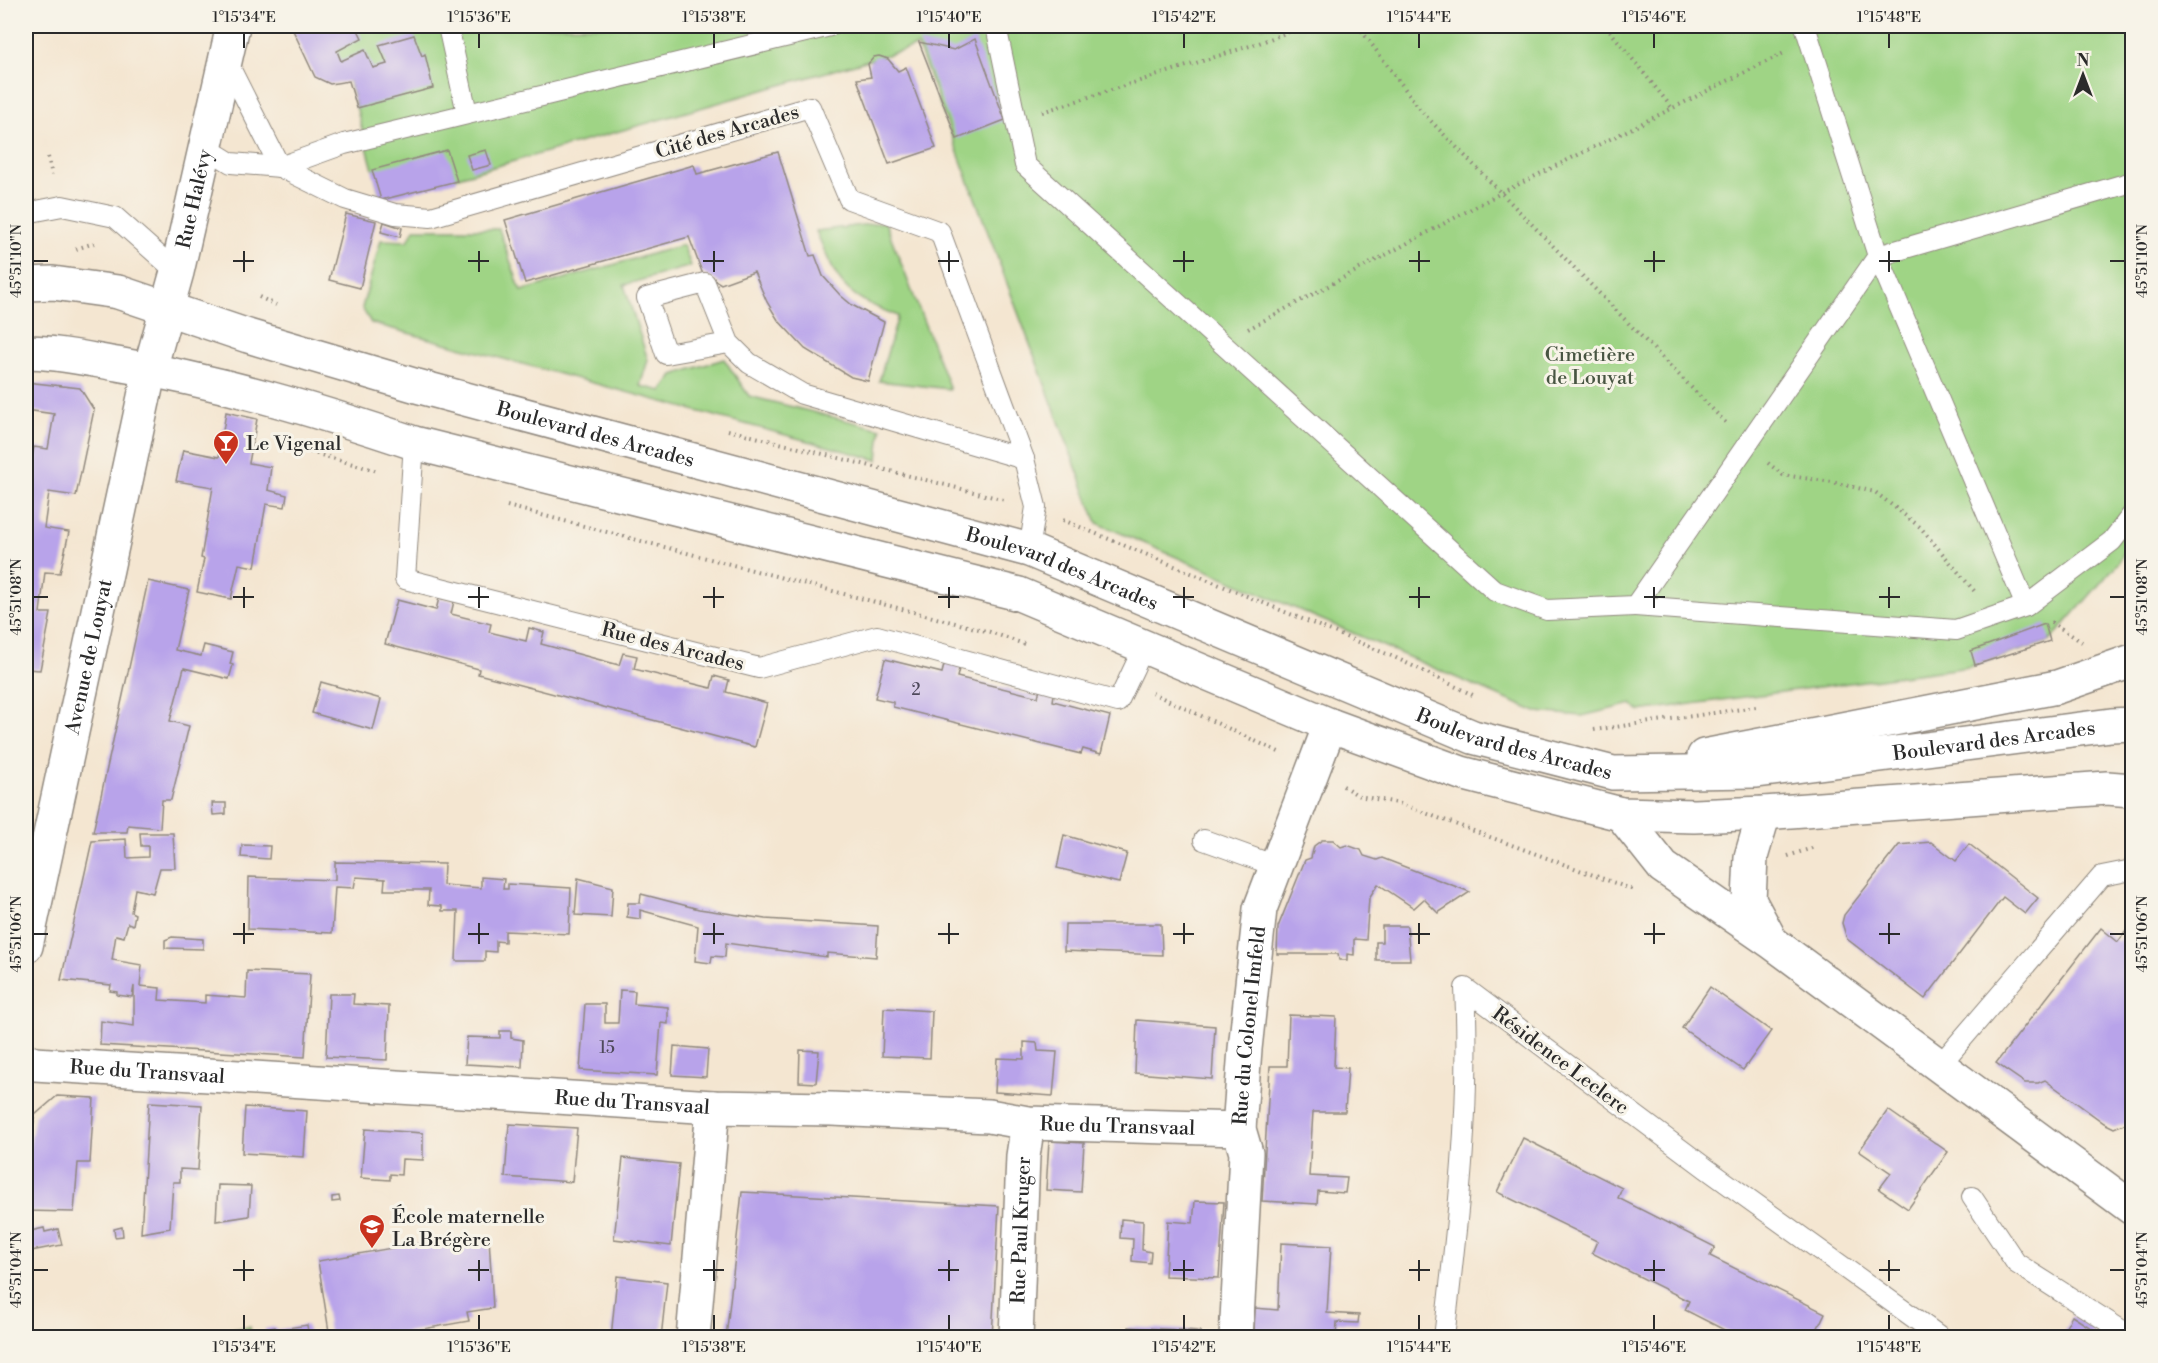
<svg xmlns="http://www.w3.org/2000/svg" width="2158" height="1363" font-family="'Libre Bodoni',serif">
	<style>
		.green { fill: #9fd485; stroke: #658058; stroke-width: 1.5 }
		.building { fill: #b8a3ea }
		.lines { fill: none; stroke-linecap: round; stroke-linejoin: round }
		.service-casing { stroke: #90887e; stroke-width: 22 }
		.minor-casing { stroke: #90887e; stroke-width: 36 }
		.tertiary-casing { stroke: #90887e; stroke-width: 36 }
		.primary-casing { stroke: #90887e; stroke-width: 36 }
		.path { stroke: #90887e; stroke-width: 4; stroke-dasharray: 1.5 4.5; stroke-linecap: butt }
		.service { stroke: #fff; stroke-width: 20 }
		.minor { stroke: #fff; stroke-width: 33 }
		.tertiary { stroke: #fff; stroke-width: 33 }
		.primary { stroke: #fff; stroke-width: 33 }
		.ticks { fill: none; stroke: #2b2b2b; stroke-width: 2 }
		.labels { text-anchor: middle; stroke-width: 6; stroke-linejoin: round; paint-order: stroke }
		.number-label { font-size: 16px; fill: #4e495b }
		.street-label { font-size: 20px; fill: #2b2b2b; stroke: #f7f3e8 }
		.park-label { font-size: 20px; fill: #485542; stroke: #f7f3e8 }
		.poi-label { font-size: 20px; fill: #2b2b2b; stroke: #f7f3e8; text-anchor: start }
		.neatline { fill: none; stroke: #2b2b2b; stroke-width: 2 }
		.ticks-label { font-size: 15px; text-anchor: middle; fill: #2b2b2b }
	</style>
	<rect width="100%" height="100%" fill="#f7f3e8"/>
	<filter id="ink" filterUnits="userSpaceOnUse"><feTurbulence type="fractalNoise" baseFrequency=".0167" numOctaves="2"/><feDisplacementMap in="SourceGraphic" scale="12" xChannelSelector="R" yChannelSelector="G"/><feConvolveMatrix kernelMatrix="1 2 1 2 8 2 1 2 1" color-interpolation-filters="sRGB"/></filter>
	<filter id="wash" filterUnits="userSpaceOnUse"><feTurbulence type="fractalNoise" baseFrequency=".008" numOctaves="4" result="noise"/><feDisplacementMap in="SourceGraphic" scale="24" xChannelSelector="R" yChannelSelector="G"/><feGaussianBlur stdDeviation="1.35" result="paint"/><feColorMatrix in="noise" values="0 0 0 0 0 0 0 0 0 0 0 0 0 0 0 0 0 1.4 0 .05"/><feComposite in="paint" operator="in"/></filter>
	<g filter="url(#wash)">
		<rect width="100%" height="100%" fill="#f4e6d1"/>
		<g class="green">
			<polygon points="324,26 2132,26 2132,538 2118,563 2050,641 1969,667 1639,711 1632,704 1582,716 1536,712 1097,523 918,46 381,199 350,84"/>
			<path d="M885,222L950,389L879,381L898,316C841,294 839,285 816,231Z"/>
			<polygon points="414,229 499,229 521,291 683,245 691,266 624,285 648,360 640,386 662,391 673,375 724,359 749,396 881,429 878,460 371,323 362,308 381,240 408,241"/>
			<polygon points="250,1327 251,1337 169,1337"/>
		</g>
		<g id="blocks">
			<g class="building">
				<polygon points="291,26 356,26 362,38 337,51 341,61 365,50 373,68 387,64 379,45 414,35 422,56 425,54 433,88 357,108 349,81 330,84 315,77"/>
				<polygon points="975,39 1005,120 957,139 919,42 954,50"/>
				<polygon points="879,56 888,59 898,71 906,67 936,148 889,164 857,79 871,77 868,64 874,57"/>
				<polygon points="447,150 457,181 381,200 372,170"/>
				<polygon points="486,150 491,165 472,170 467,155"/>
				<polygon points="778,152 810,256 815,255 823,276 840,295 852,305 884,322 868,381 851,377 805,349 778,320 767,302 754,272 721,284 702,272 689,237 525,283 505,220 694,165 697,174"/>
				<polygon points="346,214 376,221 360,288 329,280"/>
				<polygon points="384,222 402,228 400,237 381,232"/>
				<polygon points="26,382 80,388 94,410 76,496 49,492 44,528 69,532 60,573 45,572 40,613 51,613 40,670 26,669 26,484 34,447 48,449 54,414 26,410"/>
				<polygon points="226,412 257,419 249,463 271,467 268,490 287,495 285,507 266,504 255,567 239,564 231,599 197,592 204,559 201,558 213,487 176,481 183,450 219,457"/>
				<polygon points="148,581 189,590 175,650 201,656 204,645 233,652 230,664 233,665 229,679 184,668 170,721 189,726 171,800 162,800 160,828 128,825 127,832 93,832"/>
				<polygon points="439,598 454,601 451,614 491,624 489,632 526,641 529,628 544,632 541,644 619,665 623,653 637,656 634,669 711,688 714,676 729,680 726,692 767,703 755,747 478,674 479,669 385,644 397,600 436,610"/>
				<polygon points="2045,624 2050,641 1975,665 1971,651"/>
				<polygon points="885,659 942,673 945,661 960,665 957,677 1038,697 1041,685 1055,688 1053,701 1110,716 1101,754 1083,749 1081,754 893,707 893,702 875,698"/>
				<polygon points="321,682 381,699 373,730 312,713"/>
				<polygon points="212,803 226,803 226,814 213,815"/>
				<polygon points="140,833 173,833 175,868 160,868 153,893 135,889 131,912 135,914 133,925 128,923 124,937 116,935 112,960 142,965 140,986 160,988 159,1000 205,1003 205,995 246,998 247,971 310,974 305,1057 100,1045 101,1021 134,1026 134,986 132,997 117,995 117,992 110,991 111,985 61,980 92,841 126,839 127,858 148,857 148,846 141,846"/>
				<polygon points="1064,835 1127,853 1119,883 1057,868"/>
				<polygon points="1322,840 1333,840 1341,847 1347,845 1361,850 1364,856 1377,860 1382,858 1470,892 1438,913 1424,899 1414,908 1378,884 1369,898 1366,940 1354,939 1354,955 1347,954 1347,960 1339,960 1338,954 1277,954 1278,927 1305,860 1311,858 1314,846"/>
				<polygon points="1931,842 1956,861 1969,844 2038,898 2025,914 2003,897 1925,999 1847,939 1842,923 1844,915 1899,845"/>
				<polygon points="242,845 270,846 269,859 241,857"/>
				<polygon points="335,862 444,864 443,885 481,888 481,877 504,879 503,889 508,889 508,884 571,888 569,934 505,931 505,942 496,941 496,952 485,951 485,961 456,961 458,911 442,911 442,906 428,905 429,890 384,890 385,879 356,877 354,888 335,887 332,933 248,929 249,877 335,880"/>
				<polygon points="578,878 613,887 611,917 575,915"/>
				<polygon points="641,894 699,909 765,919 878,926 876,957 827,953 827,957 726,943 725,957 712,956 711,963 695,961 698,926 640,910 640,919 627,917 628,903 640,903"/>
				<polygon points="2132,923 2132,1121 2114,1128 2104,1123 2045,1080 2038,1083 2025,1083 1996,1063 2101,928 2118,942"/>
				<polygon points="1065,924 1161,924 1162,955 1064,951"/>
				<polygon points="1382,926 1407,926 1410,960 1376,960 1376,942 1382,942"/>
				<polygon points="172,937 203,939 203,949 165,948 165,940"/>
				<polygon points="1710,987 1771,1031 1743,1070 1682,1028"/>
				<polygon points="620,990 635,991 634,1004 668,1007 668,1024 661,1023 657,1075 580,1070 585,1004 605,1004 605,1023 618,1023"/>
				<polygon points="329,994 354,994 353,1004 389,1006 387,1060 326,1057"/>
				<polygon points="884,1008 932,1011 930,1058 882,1056"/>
				<polygon points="1289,1015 1336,1017 1334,1067 1348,1068 1345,1112 1313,1112 1309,1176 1347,1178 1345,1193 1318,1191 1317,1204 1262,1201 1270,1066 1287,1066"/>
				<polygon points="1137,1020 1215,1026 1212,1079 1135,1073"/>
				<polygon points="500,1031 511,1031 511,1038 523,1040 522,1067 465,1064 467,1037 500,1038"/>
				<polygon points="1024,1042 1037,1043 1038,1051 1057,1052 1053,1096 995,1092 997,1058 1024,1059"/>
				<polygon points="674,1046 708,1049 706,1077 672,1075"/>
				<polygon points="800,1050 819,1051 816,1083 799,1082"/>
				<polygon points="57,1096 94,1098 90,1163 78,1163 74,1212 26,1211 26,1167 35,1115"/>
				<polygon points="149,1102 202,1105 198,1170 180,1169 180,1182 173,1182 170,1228 141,1233"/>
				<polygon points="245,1107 307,1111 304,1157 242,1153"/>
				<polygon points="1888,1110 1948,1152 1908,1209 1879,1189 1891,1173 1859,1151"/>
				<polygon points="509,1124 577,1128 572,1182 505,1177"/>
				<polygon points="365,1129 423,1133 423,1160 402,1159 401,1175 390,1174 390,1180 361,1178"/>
				<polygon points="1523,1138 1622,1188 1618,1198 1715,1247 1710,1256 1825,1313 1813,1338 1740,1338 1685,1310 1689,1301 1592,1253 1597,1241 1497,1192"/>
				<polygon points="1049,1141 1084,1143 1081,1192 1046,1190"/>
				<polygon points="623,1158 679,1164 671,1246 614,1239"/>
				<polygon points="218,1185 251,1186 249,1216 216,1221"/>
				<polygon points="742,1192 999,1206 992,1338 726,1338"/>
				<polygon points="339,1196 340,1201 332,1202 332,1197"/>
				<polygon points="1195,1201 1224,1202 1219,1278 1165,1276 1168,1221 1193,1223"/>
				<polygon points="1121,1219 1143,1221 1142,1250 1151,1252 1150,1263 1132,1261 1133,1239 1120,1238"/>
				<polygon points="122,1227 123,1236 115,1237 114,1229"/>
				<polygon points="44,1228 45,1232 58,1229 62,1245 26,1252 26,1232"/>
				<polygon points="454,1237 456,1243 489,1237 493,1308 467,1312 469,1321 372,1338 330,1338 318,1261"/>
				<polygon points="1281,1243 1331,1246 1327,1313 1359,1315 1358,1323 1337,1322 1336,1337 1254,1331 1255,1308 1278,1310"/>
				<polygon points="617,1276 667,1282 661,1338 611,1338"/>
				<polygon points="2072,1316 2094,1330 2090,1338 2060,1338"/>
				<polygon points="307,1325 309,1338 266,1338 265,1329 275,1327 276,1330"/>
				<polygon points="1128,1327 1200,1331 1200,1338 1127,1338"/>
			</g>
		</g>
	</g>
	<g filter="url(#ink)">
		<use href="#blocks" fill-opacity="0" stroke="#90887e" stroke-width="1.5"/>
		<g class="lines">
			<defs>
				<g id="service">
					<polyline points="448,26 467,113"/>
					<polyline points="996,26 1025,165 1495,591 1547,610 1635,606 1878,256 1805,26"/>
					<polyline points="226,60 280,167"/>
					<polyline points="205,147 231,163 280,167 345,199 395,214 431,217 810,107 849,199 940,232 1024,459 1036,507 1029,550"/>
					<polyline points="280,167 344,144 830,26"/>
					<polyline points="26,213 62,206 115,217 177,272"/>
					<polyline points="729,343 666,354 647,298 705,283 729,343 749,363 802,394 1024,459"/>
					<polyline points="414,443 405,579 759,668 877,636 1118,702 1144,647"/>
					<polyline points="1635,606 1956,630 2026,606 2112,541 2132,515"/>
					<polyline points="2026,606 1878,256 2132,182"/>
					<polyline points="1204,840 1276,866"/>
					<polyline points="1939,1066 2102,876 2132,870"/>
					<polyline points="1972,1197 2016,1263 2132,1337"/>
					<path d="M1444,1338C1458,1219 1471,1108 1465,988L1707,1169L1942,1338"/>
				</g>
				<g id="minor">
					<path id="s1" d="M26,946L150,369L177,272L233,26"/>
					<path id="s2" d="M26,1061L35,1064L713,1107L831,1109L989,1116L1028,1123L1239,1129"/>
					<polyline points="693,1338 713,1107"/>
					<path id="s3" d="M1016,1338L1023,1156L1028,1123"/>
					<path id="s4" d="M1236,1338L1246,1153L1239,1129L1245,1049L1260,909L1330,725"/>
				</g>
				<g id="tertiary">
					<polyline points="1764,813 1751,857 1749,900 1770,939"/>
					<polyline points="1621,814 1663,867 1773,943 2132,1208"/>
				</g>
				<g id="primary">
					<path id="s5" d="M26,284L53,283L118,292L248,336L417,386L1029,550L1473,737L1613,773L1757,771L2111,725L2132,724"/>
					<path d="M26,352C56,352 87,359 117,364C218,381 316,410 414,443L1019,594L1330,725L1461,773L1621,814L1694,816L1764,813L2107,788L2132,790"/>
					<polyline points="1704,756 2057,687 2132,661"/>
				</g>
			</defs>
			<use href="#service" class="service-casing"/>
			<use href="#minor" class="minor-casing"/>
			<use href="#tertiary" class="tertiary-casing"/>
			<use href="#primary" class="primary-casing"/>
			<g class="path">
				<polyline points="1358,26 1423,113 1728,425"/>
				<polyline points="1606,26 1672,108"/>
				<polyline points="1837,31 1855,26"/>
				<polyline points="1042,112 1259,43 1304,26"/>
				<polyline points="48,157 52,175"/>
				<polyline points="76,249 94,243"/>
				<polyline points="259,297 276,305"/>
				<polyline points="1248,329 1499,194 1786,52"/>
				<polyline points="728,430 1005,500"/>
				<polyline points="290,441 296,448 378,471"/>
				<polyline points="1768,463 1783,475 1832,482 1875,492 1920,527 1976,593"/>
				<polyline points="507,506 990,632 1024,644"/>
				<polyline points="1063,520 1394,657 1473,695"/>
				<polyline points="2051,622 2082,642"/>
				<polyline points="1152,693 1281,753"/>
				<polyline points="1594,730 1756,707"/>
				<polyline points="1343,786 1359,796 1398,803 1631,889 1634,887"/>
				<polyline points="1788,856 1815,847"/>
			</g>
			<use href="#service" class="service"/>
			<use href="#minor" class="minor"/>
			<use href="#tertiary" class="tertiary"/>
			<use href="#primary" class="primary"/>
		</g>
	</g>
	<path class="ticks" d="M244,33V48M479,33V48M714,33V48M949,33V48M1184,33V48M1419,33V48M1654,33V48M1889,33V48M244,251V272M479,251V272M714,251V272M949,251V272M1184,251V272M1419,251V272M1654,251V272M1889,251V272M33,261H48M233,261H254M468,261H489M703,261H724M938,261H959M1173,261H1194M1409,261H1430M1644,261H1665M1879,261H1900M2110,261H2125M244,587V608M479,587V608M714,587V608M949,587V608M1184,587V608M1419,587V608M1654,587V608M1889,587V608M33,597H48M233,597H254M468,597H489M703,597H724M938,597H959M1173,597H1194M1409,597H1430M1644,597H1665M1879,597H1900M2110,597H2125M244,923V944M479,923V944M714,923V944M949,923V944M1184,923V944M1419,923V944M1654,923V944M1889,923V944M33,934H48M233,934H254M468,934H489M703,934H724M938,934H959M1173,934H1194M1409,934H1430M1644,934H1665M1879,934H1900M2110,934H2125M244,1260V1281M479,1260V1281M714,1260V1281M949,1260V1281M1184,1260V1281M1419,1260V1281M1654,1260V1281M1889,1260V1281M33,1270H48M233,1270H254M468,1270H489M703,1270H724M938,1270H959M1173,1270H1194M1409,1270H1430M1644,1270H1665M1879,1270H1900M2110,1270H2125M244,1315V1330M479,1315V1330M714,1315V1330M949,1315V1330M1184,1315V1330M1419,1315V1330M1654,1315V1330M1889,1315V1330"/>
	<defs>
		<symbol id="bar-pin" viewBox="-11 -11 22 30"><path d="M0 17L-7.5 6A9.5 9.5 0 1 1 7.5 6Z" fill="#c8321e" stroke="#f7f3e8"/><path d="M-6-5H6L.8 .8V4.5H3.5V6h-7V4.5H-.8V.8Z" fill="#fff"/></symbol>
		<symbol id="school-pin" viewBox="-11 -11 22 30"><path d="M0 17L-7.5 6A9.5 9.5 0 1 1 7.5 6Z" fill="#c8321e" stroke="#f7f3e8"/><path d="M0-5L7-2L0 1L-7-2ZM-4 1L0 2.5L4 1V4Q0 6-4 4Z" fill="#fff"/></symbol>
	</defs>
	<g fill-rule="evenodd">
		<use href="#bar-pin" x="211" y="428" width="30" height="40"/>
		<use href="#school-pin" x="357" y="1212" width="30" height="40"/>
	</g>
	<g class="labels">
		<g class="number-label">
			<text x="916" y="695">2</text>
			<text x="607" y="1053">15</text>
		</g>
		<g class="street-label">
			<text transform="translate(727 131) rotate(-16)" y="7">Cité des Arcades</text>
			<text dy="7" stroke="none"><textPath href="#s1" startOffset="766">Rue Halévy</textPath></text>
			<text dy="7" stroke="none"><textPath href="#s5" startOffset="591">Boulevard des Arcades</textPath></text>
			<text dy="7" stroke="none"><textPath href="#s5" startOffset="1077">Boulevard des Arcades</textPath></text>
			<text transform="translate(673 646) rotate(14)" y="7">Rue des Arcades</text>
			<text dy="7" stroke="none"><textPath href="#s1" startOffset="296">Avenue de Louyat</textPath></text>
			<text dy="7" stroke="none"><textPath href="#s5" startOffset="2049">Boulevard des Arcades</textPath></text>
			<text dy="7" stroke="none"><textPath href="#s5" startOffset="1563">Boulevard des Arcades</textPath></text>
			<text dy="7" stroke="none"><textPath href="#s4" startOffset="314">Rue du Colonel Imfeld</textPath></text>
			<text transform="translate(1561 1060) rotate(37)" y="7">Résidence Leclerc</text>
			<text dy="7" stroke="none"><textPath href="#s2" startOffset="122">Rue du Transvaal</textPath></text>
			<text dy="7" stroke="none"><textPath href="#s2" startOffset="608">Rue du Transvaal</textPath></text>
			<text dy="7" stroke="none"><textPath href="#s2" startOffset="1094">Rue du Transvaal</textPath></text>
			<text dy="7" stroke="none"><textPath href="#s3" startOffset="108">Rue Paul Kruger</textPath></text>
		</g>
		<g class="park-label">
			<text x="1590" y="361">Cimetière<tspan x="1590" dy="23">de Louyat</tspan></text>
		</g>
		<g class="poi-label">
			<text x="246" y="450">Le Vigenal</text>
			<text x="392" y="1223">École maternelle<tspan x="392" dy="23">La Brégère</tspan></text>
		</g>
	</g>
	<rect width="2158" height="1363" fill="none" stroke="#f7f3e8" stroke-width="66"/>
	<g transform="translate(2083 75)" stroke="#f7f3e8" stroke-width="4.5" paint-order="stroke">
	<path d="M0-4.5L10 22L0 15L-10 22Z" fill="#2b2b2b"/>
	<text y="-9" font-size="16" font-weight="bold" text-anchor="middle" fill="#2b2b2b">N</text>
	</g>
	<rect x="33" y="33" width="2092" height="1297" class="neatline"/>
	<g class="ticks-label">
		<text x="244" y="22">1°15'34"E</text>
		<text x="479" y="22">1°15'36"E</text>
		<text x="714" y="22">1°15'38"E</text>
		<text x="949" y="22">1°15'40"E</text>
		<text x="1184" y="22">1°15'42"E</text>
		<text x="1419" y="22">1°15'44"E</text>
		<text x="1654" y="22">1°15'46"E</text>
		<text x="1889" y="22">1°15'48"E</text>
		<text transform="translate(16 261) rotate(-90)" y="5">45°51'10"N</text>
		<text transform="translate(2142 261) rotate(-90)" y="5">45°51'10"N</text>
		<text transform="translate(16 597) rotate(-90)" y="5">45°51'08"N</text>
		<text transform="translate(2142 597) rotate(-90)" y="5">45°51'08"N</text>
		<text transform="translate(16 934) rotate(-90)" y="5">45°51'06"N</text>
		<text transform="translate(2142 934) rotate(-90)" y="5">45°51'06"N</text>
		<text transform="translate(16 1270) rotate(-90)" y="5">45°51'04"N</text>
		<text transform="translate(2142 1270) rotate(-90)" y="5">45°51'04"N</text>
		<text x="244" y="1352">1°15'34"E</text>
		<text x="479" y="1352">1°15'36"E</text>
		<text x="714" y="1352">1°15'38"E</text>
		<text x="949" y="1352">1°15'40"E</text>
		<text x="1184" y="1352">1°15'42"E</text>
		<text x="1419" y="1352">1°15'44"E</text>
		<text x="1654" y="1352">1°15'46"E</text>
		<text x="1889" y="1352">1°15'48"E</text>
	</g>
</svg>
